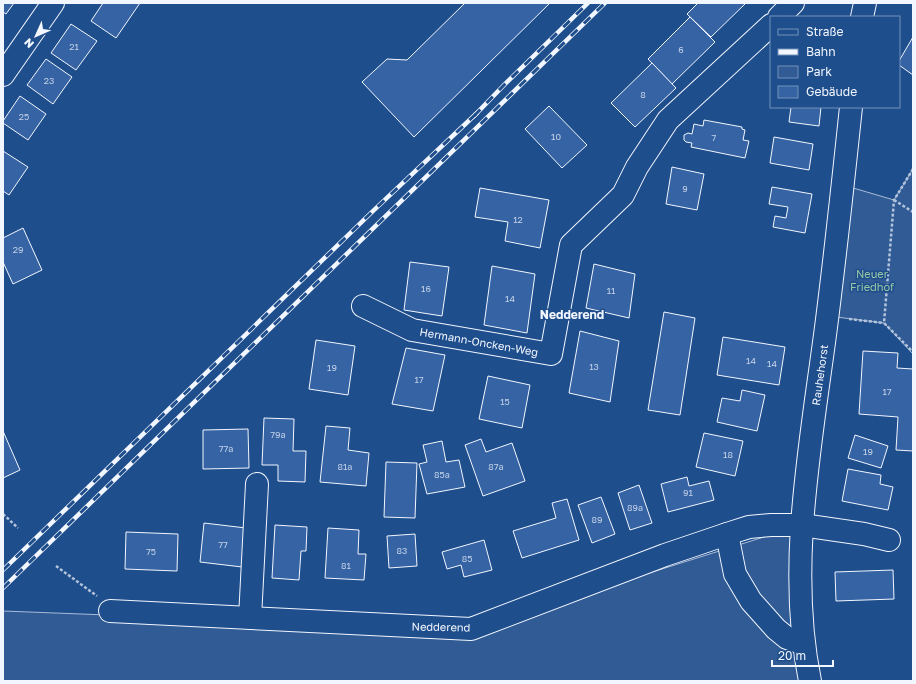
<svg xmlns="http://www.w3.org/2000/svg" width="916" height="684" font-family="'Golos Text',sans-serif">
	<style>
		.green { fill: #305b95; stroke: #a8bbd7 }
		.building { fill: #3563a3; stroke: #f2f6ff }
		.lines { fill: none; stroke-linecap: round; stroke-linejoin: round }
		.minor-casing { stroke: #f2f6ff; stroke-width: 24 }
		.path { stroke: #b3c4dc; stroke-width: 2.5; stroke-dasharray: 3 2; stroke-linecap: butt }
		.minor { stroke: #1f4e8c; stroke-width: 22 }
		.rail-casing { stroke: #f2f6ff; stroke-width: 4.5 }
		.rail { stroke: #1f4e8c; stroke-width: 3; stroke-dasharray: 9; stroke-linecap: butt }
		.labels { text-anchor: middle; stroke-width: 3; stroke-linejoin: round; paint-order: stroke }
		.number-label { font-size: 9px; fill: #c3d1e8 }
		.park-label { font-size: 11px; fill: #97c8a6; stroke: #1f4e8c }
		.street-label { font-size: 11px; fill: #f2f6ff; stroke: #1f4e8c }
		.neighbourhood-label { font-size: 12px; font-weight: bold; fill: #f2f6ff; stroke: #1f4e8c }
	</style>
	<rect width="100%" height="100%" fill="#1f4e8c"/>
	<g class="green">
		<polygon points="913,169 913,354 884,323 828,316 843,185 894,200"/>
		<polygon points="802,525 811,681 3,681 3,611 471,629"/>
	</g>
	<g class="building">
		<polygon points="3,3 14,3 6,14 3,12"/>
		<polygon points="103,3 140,3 116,38 91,21"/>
		<polygon points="465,3 550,3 414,137 362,82 387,59 407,60"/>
		<polygon points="698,3 746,3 711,37 687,14"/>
		<polygon points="690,17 715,42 672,84 648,59"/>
		<polygon points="71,24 97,41 76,70 51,53"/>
		<polygon points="913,37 913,75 899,65 899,61"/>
		<polygon points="46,59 72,77 53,104 27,85"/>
		<polygon points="652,63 676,88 635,127 611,103"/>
		<polygon points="20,96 46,114 28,140 3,123 3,121"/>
		<polygon points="549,106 587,145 562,168 525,129"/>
		<polygon points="791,107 821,107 819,126 789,122"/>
		<polygon points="704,120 742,127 742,129 745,130 743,140 749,141 745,158 691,147 692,143 686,142 684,140 684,135 688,133 692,134 694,124 703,126"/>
		<polygon points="774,137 813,144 809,170 770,163"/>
		<polygon points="3,151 28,167 9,195 3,191"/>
		<polygon points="672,167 704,174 697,210 666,204"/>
		<polygon points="772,187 812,194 805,233 773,227 775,216 786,218 788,207 769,204"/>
		<polygon points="480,188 549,200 540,248 505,241 508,222 475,217"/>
		<polygon points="23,228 42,270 13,284 3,262 3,238"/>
		<polygon points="410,262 449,267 442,316 404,310"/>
		<polygon points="594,264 635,274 629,318 586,308"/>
		<polygon points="492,266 535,274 527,333 484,325"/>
		<polygon points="664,312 695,318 680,415 648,410"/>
		<polygon points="580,331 619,341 610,402 569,393"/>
		<polygon points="723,337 785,347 779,385 717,375"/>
		<polygon points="316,340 355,346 348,395 309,389"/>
		<polygon points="406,348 445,355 433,411 392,404"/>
		<polygon points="863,351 898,353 897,368 913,369 913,451 896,450 898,417 859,414"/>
		<polygon points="488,376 530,385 522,428 479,419"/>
		<polygon points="742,390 765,395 757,431 717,422 722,398 740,401"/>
		<polygon points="264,418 294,419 293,451 306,451 305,482 278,481 278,465 262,465"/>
		<polygon points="326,426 350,428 348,450 369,453 366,486 320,482"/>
		<polygon points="248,429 249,468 203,469 203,430"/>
		<polygon points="3,431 20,470 3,478"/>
		<polygon points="704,433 743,441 735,476 696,467"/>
		<polygon points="855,435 888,446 881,468 848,458"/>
		<polygon points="481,439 486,452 512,443 525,481 483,496 465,445"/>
		<polygon points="442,441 446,462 459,460 465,487 427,494 419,464 427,462 423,445"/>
		<polygon points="386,462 417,463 415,518 384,517"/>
		<polygon points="848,469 881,475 880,484 893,487 888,510 842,501"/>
		<polygon points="687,477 689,486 709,481 714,500 668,512 661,484"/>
		<polygon points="639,485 652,523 630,530 618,493"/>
		<polygon points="601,497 615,534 592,543 578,505"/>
		<polygon points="567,499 579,540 522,558 513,531 556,518 552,503"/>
		<polygon points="204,523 246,528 242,567 200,562"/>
		<polygon points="275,525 307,527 306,551 301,551 299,580 272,578"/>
		<polygon points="328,528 359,530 358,554 366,554 364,580 325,578"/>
		<polygon points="126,532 178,534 177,571 125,569"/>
		<polygon points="415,534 417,566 389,568 387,536"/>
		<polygon points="484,540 492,570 464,577 461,565 447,569 442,552"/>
		<polygon points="893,570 894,599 836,601 835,572"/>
	</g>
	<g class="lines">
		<defs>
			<g id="minor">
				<polyline points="779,17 793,3"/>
				<polyline points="862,17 865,3"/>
				<polyline points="3,75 53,3"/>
				<polyline points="363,306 412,330 551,354 571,245 623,195 637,167 668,120 771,25"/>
				<polyline points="727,534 735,574 751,601 776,629 787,638 804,644"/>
				<polyline points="110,611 471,629 665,555 727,534 749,527 771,525 802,525 864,534 889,540"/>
				<polyline points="250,618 257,484"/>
				<path d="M810,681C787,569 810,448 825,335C835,259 843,183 851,107"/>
			</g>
		</defs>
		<use href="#minor" class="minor-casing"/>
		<g class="path">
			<polyline points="913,169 894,200 884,323 913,352"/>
			<polyline points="894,200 913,212"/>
			<polyline points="849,319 884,323"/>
			<polyline points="3,514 18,528"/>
			<polyline points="56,566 97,596"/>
		</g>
		<use href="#minor" class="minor"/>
		<defs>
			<g id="rail">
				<polyline points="474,116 505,84 588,3"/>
				<polyline points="3,570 373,211 477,113"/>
				<polyline points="3,588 605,3"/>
			</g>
		</defs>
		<use href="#rail" class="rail-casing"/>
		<use href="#rail" class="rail"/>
	</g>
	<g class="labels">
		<g class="number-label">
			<text x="74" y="50">21</text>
			<text x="681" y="53">6</text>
			<text x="49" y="84">23</text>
			<text x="643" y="98">8</text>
			<text x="24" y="120">25</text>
			<text x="556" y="140">10</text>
			<text x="714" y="141">7</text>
			<text x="685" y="192">9</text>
			<text x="518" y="223">12</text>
			<text x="18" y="253">29</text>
			<text x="426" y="292">16</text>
			<text x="611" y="294">11</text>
			<text x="510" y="302">14</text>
			<text x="751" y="364">14</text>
			<text x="772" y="367">14</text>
			<text x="594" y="370">13</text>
			<text x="332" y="371">19</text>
			<text x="419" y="383">17</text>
			<text x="887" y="395">17</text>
			<text x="505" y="405">15</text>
			<text x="278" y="438">79a</text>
			<text x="226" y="452">77a</text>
			<text x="868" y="455">19</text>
			<text x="728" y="458">18</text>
			<text x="345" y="470">81a</text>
			<text x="496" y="470">87a</text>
			<text x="442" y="478">85a</text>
			<text x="688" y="496">91</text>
			<text x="635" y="511">89a</text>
			<text x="597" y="523">89</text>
			<text x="223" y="548">77</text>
			<text x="402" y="554">83</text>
			<text x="151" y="555">75</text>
			<text x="467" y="562">85</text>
			<text x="346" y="569">81</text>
		</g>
		<g class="park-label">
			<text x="872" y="278">Neuer<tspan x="872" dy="13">Friedhof</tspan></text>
		</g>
		<g class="street-label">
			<text transform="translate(479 342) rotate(10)" y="4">Hermann-Oncken-Weg</text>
			<text transform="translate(820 375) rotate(-82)" y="4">Rauhehorst</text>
			<text transform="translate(441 627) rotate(1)" y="4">Nedderend</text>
		</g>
		<g class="neighbourhood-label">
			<text x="572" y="319">Nedderend</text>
		</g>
	</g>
	<rect width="916" height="684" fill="none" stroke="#f2f6ff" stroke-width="8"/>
	<rect x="770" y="16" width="130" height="92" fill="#1f4e8c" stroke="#7391ba"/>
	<rect x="778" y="29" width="20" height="6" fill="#1f4e8c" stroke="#7391ba"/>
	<text x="806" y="36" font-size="12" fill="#f2f6ff">Straße</text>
	<rect x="778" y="49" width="20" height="6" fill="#f2f6ff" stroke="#7391ba"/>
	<text x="806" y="56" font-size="12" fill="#f2f6ff">Bahn</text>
	<rect x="778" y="66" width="20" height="12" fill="#305b95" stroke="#7391ba"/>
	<text x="806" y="76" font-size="12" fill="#f2f6ff">Park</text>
	<rect x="778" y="86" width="20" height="12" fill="#3563a3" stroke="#7391ba"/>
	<text x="806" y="96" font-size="12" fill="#f2f6ff">Gebäude</text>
	<g transform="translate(36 36) rotate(225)" stroke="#1f4e8c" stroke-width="3" paint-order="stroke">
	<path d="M0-3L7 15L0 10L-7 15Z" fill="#f2f6ff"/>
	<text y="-6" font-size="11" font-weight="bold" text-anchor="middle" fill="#f2f6ff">N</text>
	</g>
	<path d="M772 660v6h61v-6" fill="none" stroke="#f2f6ff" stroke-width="2"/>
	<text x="778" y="660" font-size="12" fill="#f2f6ff" stroke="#1f4e8c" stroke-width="3" paint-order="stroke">20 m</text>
</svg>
